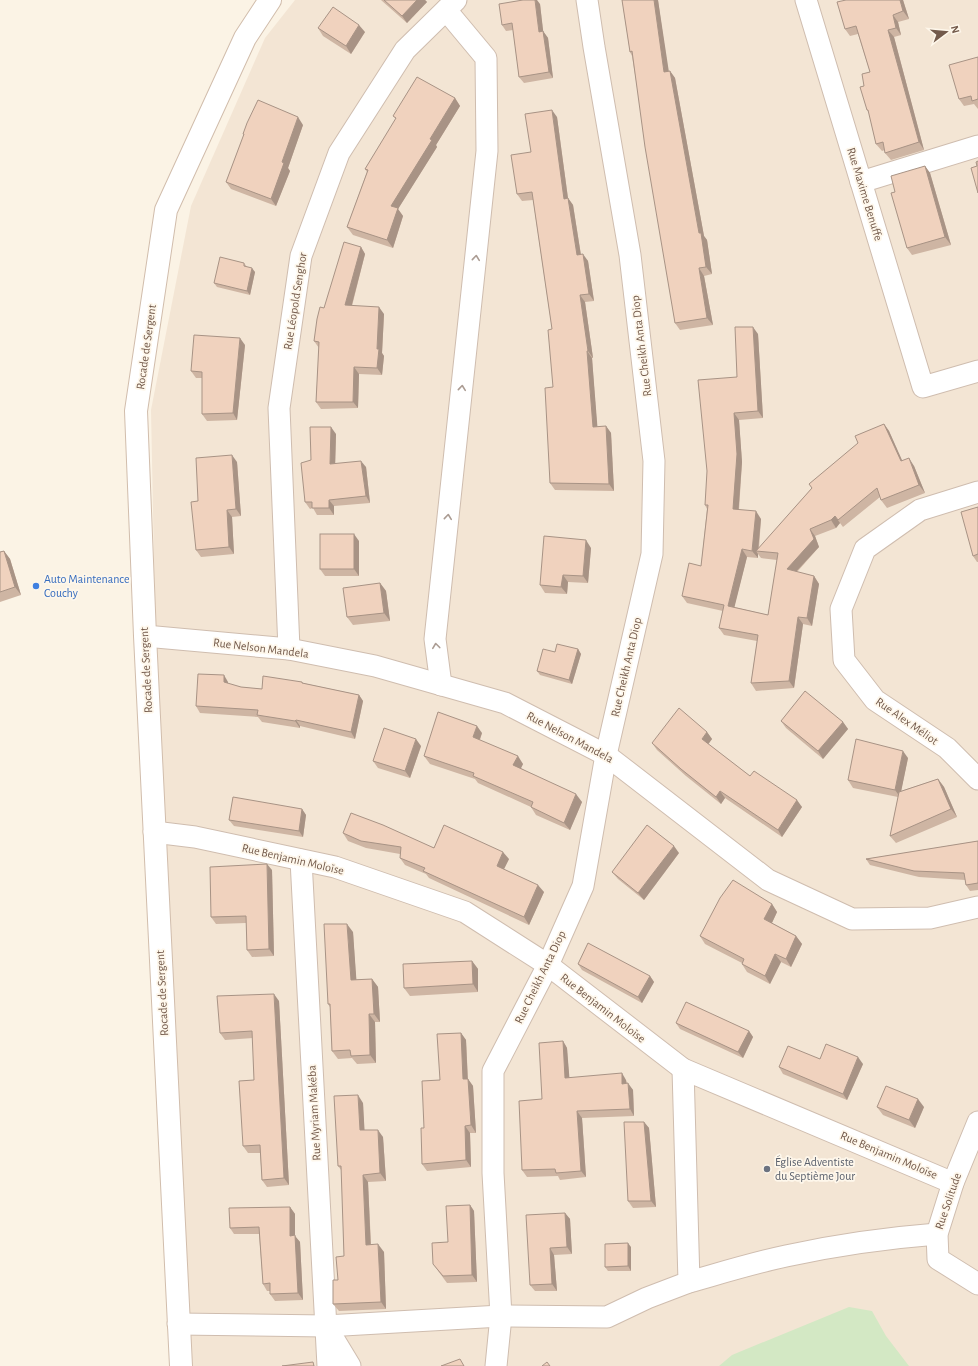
<svg xmlns="http://www.w3.org/2000/svg" width="978" height="1366" font-family="'Alegreya Sans',sans-serif">
	<style>
		.residential { fill: #f3e5d4 }
		.green { fill: #d3e8c4 }
		.lines { fill: none; stroke-linecap: round; stroke-linejoin: round }
		.street-casing { stroke: #cfbdaf; stroke-width: 23 }
		.secondary-casing { stroke: #d1bdac; stroke-width: 24 }
		.street { stroke: #fff; stroke-width: 21 }
		.secondary { stroke: #fff; stroke-width: 22 }
		.wall { fill: #ceb5a3; fill-rule: evenodd }
		.shaded-wall { fill: #a89385 }
		.building { fill: #f0d2be; stroke: #a89385 }
		.oneway { stroke: #ab9c93 }
		.shop-dot { fill: #3f7fe0; stroke: #fef7eb; stroke-width: 1.5 }
		.worship-dot { fill: #6b7280; stroke: #fef7eb; stroke-width: 1.5 }
		.labels { text-anchor: middle; stroke-width: 3.5; stroke-linejoin: round; paint-order: stroke }
		.street-label { font-size: 12px; fill: #735a4b; stroke: #fef7eb }
		.shop-label { font-size: 12px; fill: #366cbe; stroke: #fef7eb; text-anchor: start }
		.worship-label { font-size: 12px; fill: #5b616d; stroke: #fef7eb; text-anchor: start }
	</style>
	<rect width="100%" height="100%" fill="#fbf3e5"/>
	<polygon class="residential" points="295,0 978,0 978,1366 170,1366 151,410 191,206 265,38"/>
	<polygon class="green" points="849,1307 872,1311 886,1336 909,1366 719,1366 732,1355"/>
	<g class="lines">
		<defs>
			<g id="street">
				<polyline points="806,0 923,387 978,371"/>
				<polyline points="861,182 978,146"/>
				<polyline points="978,492 920,510 865,549 841,609 844,660 875,700 947,748 978,779"/>
				<polyline points="145,636 289,649 375,666 505,703 606,755 768,880 852,919 930,918 978,907"/>
				<polyline points="289,649 279,408 301,256 339,153 405,50 456,0"/>
				<polyline points="441,685 435,639 487,151 486,58 446,10"/>
				<polyline points="154,832 195,837 335,867 465,912 548,965 683,1069 953,1183"/>
				<polyline points="301,860 328,1366"/>
				<polyline points="978,1122 953,1183 937,1234 938,1259 978,1284"/>
				<path d="M689,1282C721,1273 753,1263 786,1256C836,1245 886,1238 937,1234"/>
				<polyline points="178,1324 326,1326 501,1316 607,1317 647,1298 689,1282 683,1069"/>
				<polyline points="327,1328 350,1366"/>
				<polyline points="496,1366 501,1316 493,1173 493,1071 548,965 583,886 606,755 652,554 654,461 630,255 594,47 587,0"/>
			</g>
			<polyline id="secondary" points="181,1366 145,636 136,411 166,210 245,38 270,0"/>
		</defs>
		<use href="#street" class="street-casing"/>
		<use href="#secondary" class="secondary-casing"/>
		<use href="#street" class="street"/>
		<use href="#secondary" class="secondary"/>
	</g>
	<g class="wall">
		<polygon points="381,0 425,0 427,2 407,23"/>
		<polygon points="622,0 658,0 668,71 670,71 675,78 704,236 707,240 712,274 704,276 713,325 680,330 675,323 632,56 630,52"/>
		<polygon points="903,0 909,19 898,22 901,35 894,37 924,150 891,160 885,153 885,150 882,151 876,144 869,113 867,110 864,86 870,72 858,34 850,36 845,29"/>
		<polygon points="540,4 543,32 543,31 548,38 553,78 524,83 519,77 513,30 506,31 502,25"/>
		<polygon points="318,28 365,32 351,54 323,36"/>
		<polygon points="978,57 978,109 974,104 964,106 959,99"/>
		<polygon points="455,98 460,106 436,145 437,147 398,209 403,216 393,248 353,235 347,227 367,172 365,169 396,119 393,116"/>
		<polygon points="557,117 568,198 573,205 581,255 588,261 594,301 585,302 593,358 592,358 597,427 606,426 611,433 614,491 555,490 550,483 553,387 552,329 533,200 522,201 517,194 531,152"/>
		<polygon points="303,125 288,168 290,171 276,206 231,189 226,182 244,135 243,134"/>
		<polygon points="925,166 930,173 951,245 912,255 907,248 895,192"/>
		<polygon points="361,247 365,254 352,306 384,314 382,353 384,356 382,375 359,374 358,408 321,409 316,402 319,348 314,341 324,308"/>
		<polygon points="244,263 247,267 255,272 250,295 217,287 214,283"/>
		<path d="M758,334L763,418L739,420L742,462L739,510L761,519L759,548L812,488L809,484L884,424L889,431L902,461L914,466L925,493L887,508L881,500L880,497L843,527L840,523L836,528L815,536L819,547L797,572L814,576L819,584L812,626L803,624L794,688L756,691L751,683L757,641L724,635L719,628L723,611L687,603L682,596L701,566L707,509L705,505L737,377ZM758,554L761,558L777,560L768,615L734,607L747,557L758,558Z"/>
		<polygon points="245,345 237,420 207,421 202,414 202,378 196,378 191,371"/>
		<polygon points="336,434 335,464 366,467 370,503 334,506 334,515 317,515 313,508 310,509 305,502 311,460"/>
		<polygon points="237,462 241,516 232,517 234,554 201,557 196,550 198,501"/>
		<polygon points="978,507 978,562 977,562 973,556"/>
		<polygon points="359,541 359,576 325,576 320,569"/>
		<polygon points="591,548 588,583 568,582 567,594 545,593 540,585"/>
		<polygon points="4,551 10,559 21,595 0,602 0,552"/>
		<polygon points="380,583 386,591 390,621 353,625 347,617"/>
		<polygon points="578,649 581,654 572,684 540,675 537,671 555,652"/>
		<polygon points="228,682 228,684 241,687 262,689 302,682 303,683 359,695 363,701 355,739 300,726 300,728 262,722 258,717 200,713 196,706"/>
		<polygon points="781,721 843,722 848,729 823,759 786,728"/>
		<polygon points="707,732 712,739 708,744 750,776 802,807 782,837 725,798 721,804 686,776 657,750 652,743"/>
		<polygon points="482,733 480,740 523,764 521,768 582,802 570,830 536,815 531,807 478,783 475,779 430,764 424,756"/>
		<polygon points="421,746 410,778 378,768 373,761"/>
		<polygon points="908,758 901,791 938,779 944,787 957,817 896,843 890,836 898,797 853,788 848,780"/>
		<polygon points="302,809 306,815 303,837 234,826 229,820"/>
		<polygon points="343,833 509,859 504,869 544,892 529,925 429,878 426,874 405,865 400,858 400,854 366,848 348,841"/>
		<polygon points="978,841 978,890 970,891 966,885 965,880 919,877 870,865 866,859"/>
		<polygon points="679,853 644,900 618,879 612,872"/>
		<polygon points="272,870 274,956 252,957 247,950 246,923 216,924 211,917"/>
		<polygon points="772,904 777,912 772,923 796,936 802,944 791,967 781,962 770,984 747,972 742,964 742,963 705,944 700,936"/>
		<polygon points="353,932 356,980 372,979 378,987 380,1022 375,1022 376,1063 357,1064 352,1058 338,1059 332,1051 330,1007 328,1004"/>
		<polygon points="472,961 478,969 478,992 410,996 404,988"/>
		<polygon points="578,964 650,976 654,982 642,1003 582,970"/>
		<polygon points="279,1001 289,1185 267,1187 262,1180 260,1153 248,1153 243,1146 254,1080 253,1038 225,1040 220,1033"/>
		<polygon points="676,1023 749,1031 753,1037 743,1058 680,1029"/>
		<polygon points="461,1033 466,1040 468,1079 473,1086 476,1133 470,1133 471,1167 427,1171 422,1164 424,1128 440,1080"/>
		<polygon points="563,1041 567,1048 569,1078 626,1080 627,1083 633,1090 634,1116 582,1118 586,1177 560,1180 558,1176 527,1177 522,1170 542,1099"/>
		<polygon points="820,1059 863,1064 847,1100 783,1074 779,1067"/>
		<polygon points="363,1103 364,1130 383,1137 386,1181 368,1182 371,1244 384,1252 386,1309 339,1311 333,1304 338,1280 344,1256 342,1171 338,1166"/>
		<polygon points="877,1107 924,1107 915,1128 883,1115"/>
		<polygon points="644,1122 649,1128 656,1207 633,1208 628,1201"/>
		<polygon points="470,1205 474,1211 477,1282 447,1283 433,1264 448,1242"/>
		<polygon points="290,1207 295,1214 295,1236 300,1242 303,1300 275,1301 270,1294 270,1291 267,1291 263,1284 259,1234 234,1234 230,1228"/>
		<polygon points="565,1213 570,1219 572,1254 554,1255 557,1291 535,1291 530,1285"/>
		<polygon points="631,1247 631,1271 608,1271 605,1267"/>
	</g>
	<g class="shaded-wall">
		<polygon points="417,0 425,0 427,2 407,23 402,16"/>
		<polygon points="535,0 537,0 540,4 544,38 539,32"/>
		<polygon points="654,0 658,0 670,79 664,72"/>
		<polygon points="900,0 903,0 909,19 903,11"/>
		<polygon points="893,15 898,22 901,35 896,28"/>
		<polygon points="359,25 365,32 351,54 346,46"/>
		<polygon points="888,30 894,37 924,150 919,142"/>
		<polygon points="543,31 548,38 553,78 549,72"/>
		<polygon points="670,71 675,78 704,236 707,240 712,274 706,267 699,233"/>
		<polygon points="455,98 460,106 436,145 437,147 398,209 403,216 393,248 387,240 391,206 430,139"/>
		<polygon points="552,110 557,117 569,206 564,199"/>
		<polygon points="298,117 303,125 288,168 290,171 276,206 271,199 282,162"/>
		<polygon points="925,166 930,173 951,245 945,237"/>
		<polygon points="568,198 573,205 582,262 577,255"/>
		<polygon points="361,247 365,254 350,312 345,305"/>
		<polygon points="583,254 588,261 594,301 589,294"/>
		<polygon points="252,268 255,272 250,295 247,291"/>
		<polygon points="699,268 704,276 713,325 707,318"/>
		<polygon points="580,295 585,302 593,358 588,351"/>
		<polygon points="379,307 384,314 382,353 384,356 382,375 377,368 377,349"/>
		<polygon points="753,327 758,334 763,418 758,411"/>
		<polygon points="240,338 245,345 237,420 233,413"/>
		<polygon points="587,351 592,358 598,434 593,427"/>
		<polygon points="354,367 359,374 358,408 353,402"/>
		<polygon points="734,413 739,420 742,462 738,517 733,509"/>
		<polygon points="884,424 889,431 906,469 901,461"/>
		<polygon points="606,426 611,433 614,491 609,484"/>
		<polygon points="331,427 336,434 335,471 330,464"/>
		<polygon points="232,455 237,462 241,516 236,509"/>
		<polygon points="909,458 914,466 925,493 919,485"/>
		<polygon points="361,461 366,467 370,503 366,496"/>
		<polygon points="329,500 334,506 334,515 329,508"/>
		<polygon points="227,510 232,517 234,554 229,547"/>
		<polygon points="756,511 761,519 758,551 756,551 758,554 758,558 752,551"/>
		<polygon points="835,516 840,523 836,528 831,520"/>
		<polygon points="810,529 815,536 819,547 792,576 787,569"/>
		<polygon points="354,534 359,541 359,576 354,569"/>
		<polygon points="586,540 591,548 588,583 583,576"/>
		<polygon points="742,549 747,557 733,613 728,606"/>
		<polygon points="4,551 10,559 21,595 15,587"/>
		<polygon points="563,575 568,582 567,594 561,587"/>
		<polygon points="814,576 819,584 812,626 807,618"/>
		<polygon points="380,583 386,591 390,621 384,613"/>
		<polygon points="798,617 803,624 794,688 789,681"/>
		<polygon points="578,649 581,654 572,684 569,680"/>
		<polygon points="224,675 228,682 228,689 224,682"/>
		<polygon points="359,695 363,701 355,739 351,732"/>
		<polygon points="296,720 300,726 300,728 295,721"/>
		<polygon points="843,722 848,729 823,759 818,751"/>
		<polygon points="477,726 482,733 478,744 473,737"/>
		<polygon points="707,732 712,739 707,746 702,739"/>
		<polygon points="416,739 421,746 410,778 405,771"/>
		<polygon points="903,751 908,758 900,797 895,790"/>
		<polygon points="518,756 523,764 519,772 513,765"/>
		<polygon points="938,779 944,787 957,817 951,809"/>
		<polygon points="720,791 725,798 721,804 716,797"/>
		<polygon points="576,794 582,802 570,830 564,823"/>
		<polygon points="797,800 802,807 782,837 778,830"/>
		<polygon points="302,809 306,815 303,837 299,831"/>
		<polygon points="674,846 679,853 644,900 638,893"/>
		<polygon points="503,852 509,859 502,873 497,866"/>
		<polygon points="267,864 272,870 274,956 269,949"/>
		<polygon points="538,885 544,892 529,925 524,917"/>
		<polygon points="772,904 777,912 770,927 764,919"/>
		<polygon points="347,924 353,932 357,988 351,980"/>
		<polygon points="796,936 802,944 791,967 786,959"/>
		<polygon points="775,954 781,962 770,984 765,976"/>
		<polygon points="472,961 478,969 478,992 473,984"/>
		<polygon points="650,976 654,982 642,1003 638,997"/>
		<polygon points="372,979 378,987 380,1022 374,1014"/>
		<polygon points="274,994 279,1001 289,1185 284,1178"/>
		<polygon points="369,1014 375,1022 376,1063 370,1055"/>
		<polygon points="749,1031 753,1037 743,1058 738,1052"/>
		<polygon points="461,1033 466,1040 468,1086 463,1079"/>
		<polygon points="563,1041 567,1048 570,1085 565,1078"/>
		<polygon points="858,1057 863,1064 847,1100 843,1094"/>
		<polygon points="622,1073 626,1080 627,1090 622,1084"/>
		<polygon points="468,1079 473,1086 476,1133 471,1125"/>
		<polygon points="628,1083 633,1090 634,1116 630,1109"/>
		<polygon points="358,1095 363,1103 365,1138 360,1130"/>
		<polygon points="918,1099 924,1107 915,1128 909,1120"/>
		<polygon points="577,1111 582,1118 586,1177 581,1171"/>
		<polygon points="644,1122 649,1128 656,1207 651,1201"/>
		<polygon points="465,1126 470,1133 471,1167 466,1160"/>
		<polygon points="378,1130 383,1137 386,1181 380,1173"/>
		<polygon points="363,1175 368,1182 371,1252 366,1245"/>
		<polygon points="470,1205 474,1211 477,1282 472,1275"/>
		<polygon points="290,1207 295,1214 295,1236 300,1242 303,1300 298,1293 290,1236"/>
		<polygon points="565,1213 570,1219 572,1254 567,1247"/>
		<polygon points="628,1243 631,1247 631,1271 628,1266"/>
		<polygon points="378,1244 384,1252 386,1309 381,1302"/>
		<polygon points="550,1248 554,1255 557,1291 552,1284"/>
	</g>
	<g class="building">
		<polygon points="384,0 417,0 402,16"/>
		<polygon points="523,0 535,0 539,32 543,31 549,72 519,77 512,23 502,25 499,4"/>
		<polygon points="622,0 654,0 664,72 670,71 699,233 701,233 706,267 699,268 707,318 675,323 645,147 632,51 630,52"/>
		<polygon points="846,0 900,0 903,11 893,15 896,28 888,30 919,142 885,153 883,142 876,144 868,110 867,110 860,87 864,86 862,74 870,72 856,26 845,29 837,2"/>
		<polygon points="333,7 359,25 346,46 318,28"/>
		<polygon points="978,57 978,99 972,101 971,96 959,99 949,65"/>
		<polygon points="417,77 455,98 430,139 432,140 391,206 398,208 387,240 347,227 368,170 365,169 396,118 393,116"/>
		<polygon points="258,100 298,117 282,162 284,163 271,199 226,182 244,134 243,134 247,123"/>
		<polygon points="552,110 564,199 568,198 577,255 583,254 589,294 580,295 588,351 587,351 593,427 606,426 609,484 550,483 545,388 553,387 548,330 552,329 532,192 517,194 511,155 531,152 525,114"/>
		<polygon points="978,161 978,193 971,168 977,166 976,162"/>
		<polygon points="925,166 945,237 907,248 891,193 895,192 891,176"/>
		<polygon points="344,242 361,247 345,305 379,307 377,349 379,349 377,368 354,367 353,402 316,402 319,342 314,341 317,319 320,307 324,308"/>
		<polygon points="220,257 244,263 244,266 252,268 247,291 214,283"/>
		<polygon points="735,327 753,327 758,411 734,413 737,454 733,509 756,511 752,551 742,549 728,606 768,615 778,553 756,551 812,488 809,484 858,443 855,436 884,424 901,461 909,458 919,485 881,500 877,488 838,520 835,516 831,520 810,529 814,539 787,569 814,576 807,618 798,617 789,681 751,683 758,635 719,628 724,605 682,596 689,563 701,566 708,505 705,505 707,471 698,380 737,377"/>
		<polygon points="194,335 240,338 233,413 202,414 202,372 191,371"/>
		<polygon points="310,427 331,427 330,464 361,461 366,496 329,500 329,508 312,508 312,502 305,502 301,463 311,460"/>
		<polygon points="232,455 236,509 227,510 229,547 196,550 191,502 198,501 196,458"/>
		<polygon points="978,507 978,554 973,556 961,512"/>
		<rect x="320" y="534" width="34" height="35"/>
		<polygon points="544,536 586,540 583,576 563,575 561,587 540,585"/>
		<polygon points="4,551 15,587 0,592 0,552"/>
		<polygon points="380,583 384,613 347,617 343,588"/>
		<polygon points="557,644 578,649 569,680 537,671 543,649 555,652"/>
		<polygon points="198,674 224,675 224,682 241,687 262,689 263,676 302,682 302,683 359,695 351,732 296,720 295,721 257,715 258,710 196,706"/>
		<polygon points="805,691 843,722 818,751 781,721"/>
		<polygon points="679,708 707,732 702,739 750,776 754,771 797,800 778,830 720,791 716,797 681,769 652,743"/>
		<polygon points="438,712 477,726 473,737 518,756 513,765 576,794 564,823 531,807 533,802 473,776 474,773 424,756"/>
		<polygon points="384,728 416,739 405,771 373,761"/>
		<polygon points="856,739 903,751 895,790 848,780"/>
		<polygon points="938,779 951,809 890,836 899,792"/>
		<polygon points="233,797 302,809 299,831 229,820"/>
		<polygon points="351,813 383,825 434,848 444,825 503,852 497,866 538,885 524,917 423,871 425,868 400,858 401,847 361,841 343,833"/>
		<polygon points="647,825 674,846 638,893 612,872"/>
		<polygon points="978,841 978,883 966,885 964,873 914,871 866,859"/>
		<polygon points="267,864 269,949 247,950 246,916 211,917 210,867"/>
		<polygon points="733,880 772,904 764,919 796,936 786,959 775,954 765,976 742,964 744,959 700,936 720,898"/>
		<polygon points="324,924 347,924 351,980 372,979 374,1014 369,1014 370,1055 351,1056 350,1050 332,1051 330,1004 328,1004"/>
		<polygon points="588,943 650,976 638,997 578,964"/>
		<polygon points="472,961 473,984 404,988 403,964"/>
		<polygon points="274,994 284,1178 262,1180 260,1145 243,1146 239,1081 254,1080 252,1031 220,1033 217,996"/>
		<polygon points="686,1002 749,1031 738,1052 676,1023"/>
		<polygon points="461,1033 463,1079 468,1079 471,1125 465,1126 466,1160 422,1164 421,1128 424,1128 422,1081 440,1080 437,1034"/>
		<polygon points="563,1041 565,1078 622,1073 622,1084 628,1083 630,1109 577,1111 581,1171 556,1173 555,1169 522,1170 519,1101 542,1099 539,1043"/>
		<polygon points="826,1044 858,1057 843,1094 779,1067 788,1046 820,1059"/>
		<polygon points="886,1086 918,1099 909,1120 877,1107"/>
		<polygon points="358,1095 360,1130 378,1130 380,1173 363,1175 366,1245 378,1244 381,1302 333,1304 333,1280 338,1280 336,1257 344,1256 341,1166 338,1166 334,1096"/>
		<polygon points="624,1122 644,1122 651,1201 628,1201"/>
		<polygon points="470,1205 472,1275 443,1276 433,1264 432,1243 448,1242 446,1206"/>
		<polygon points="290,1207 290,1236 295,1235 298,1293 270,1294 270,1283 263,1284 259,1227 230,1228 229,1208"/>
		<polygon points="565,1213 567,1247 550,1248 552,1284 530,1285 526,1215"/>
		<polygon points="628,1243 628,1266 605,1267 605,1244"/>
		<polygon points="460,1359 464,1366 441,1366"/>
		<polygon points="313,1362 314,1366 282,1366"/>
		<polygon points="547,1362 550,1366 542,1366"/>
	</g>
	<defs><path id="oneway-chevron" d="M-2-3.5L2.5 0L-2 3.5" fill="none" stroke-width="1.6" stroke-linecap="round" stroke-linejoin="round"/></defs>
	<g class="oneway">
		<use href="#oneway-chevron" transform="translate(476 258) rotate(-84)"/>
		<use href="#oneway-chevron" transform="translate(462 388) rotate(-84)"/>
		<use href="#oneway-chevron" transform="translate(448 517) rotate(-84)"/>
		<use href="#oneway-chevron" transform="translate(436 646) rotate(-97)"/>
	</g>
	<circle class="shop-dot" cx="36" cy="586" r="4"/>
	<circle class="worship-dot" cx="767" cy="1169" r="4"/>
	<g class="labels">
		<g class="street-label">
			<text transform="translate(865 194) rotate(73)" y="4">Rue Maxime Benuffe</text>
			<text transform="translate(295 301) rotate(-81)" y="4">Rue Léopold Senghor</text>
			<text transform="translate(641 346) rotate(-97)" y="4">Rue Cheikh Anta Diop</text>
			<text transform="translate(146 347) rotate(-82)" y="4">Rocade de Sergent</text>
			<text transform="translate(261 648) rotate(7)" y="4">Rue Nelson Mandela</text>
			<text transform="translate(626 667) rotate(-77)" y="4">Rue Cheikh Anta Diop</text>
			<text transform="translate(146 670) rotate(-93)" y="4">Rocade de Sergent</text>
			<text transform="translate(907 721) rotate(35)" y="4">Rue Alex Méliot</text>
			<text transform="translate(570 737) rotate(28)" y="4">Rue Nelson Mandela</text>
			<text transform="translate(293 859) rotate(13)" y="4">Rue Benjamin Moloïse</text>
			<text transform="translate(540 977) rotate(-64)" y="4">Rue Cheikh Anta Diop</text>
			<text transform="translate(162 993) rotate(-93)" y="4">Rocade de Sergent</text>
			<text transform="translate(603 1008) rotate(38)" y="4">Rue Benjamin Moloïse</text>
			<text transform="translate(314 1113) rotate(-93)" y="4">Rue Myriam Makéba</text>
			<text transform="translate(889 1155) rotate(23)" y="4">Rue Benjamin Moloïse</text>
			<text transform="translate(948 1201) rotate(-71)" y="4">Rue Solitude</text>
		</g>
		<g class="shop-label">
			<text x="44" y="583">Auto Maintenance<tspan x="44" dy="14">Couchy</tspan></text>
		</g>
		<g class="worship-label">
			<text x="775" y="1166">Église Adventiste<tspan x="775" dy="14">du Septième Jour</tspan></text>
		</g>
	</g>
	<g transform="translate(946 32) rotate(74)" stroke="#fef7eb" stroke-width="3" paint-order="stroke">
	<path d="M0-3L7 15L0 10L-7 15Z" fill="#735a4b"/>
	<text y="-6" font-size="11" font-weight="bold" text-anchor="middle" fill="#735a4b">N</text>
	</g>
</svg>
